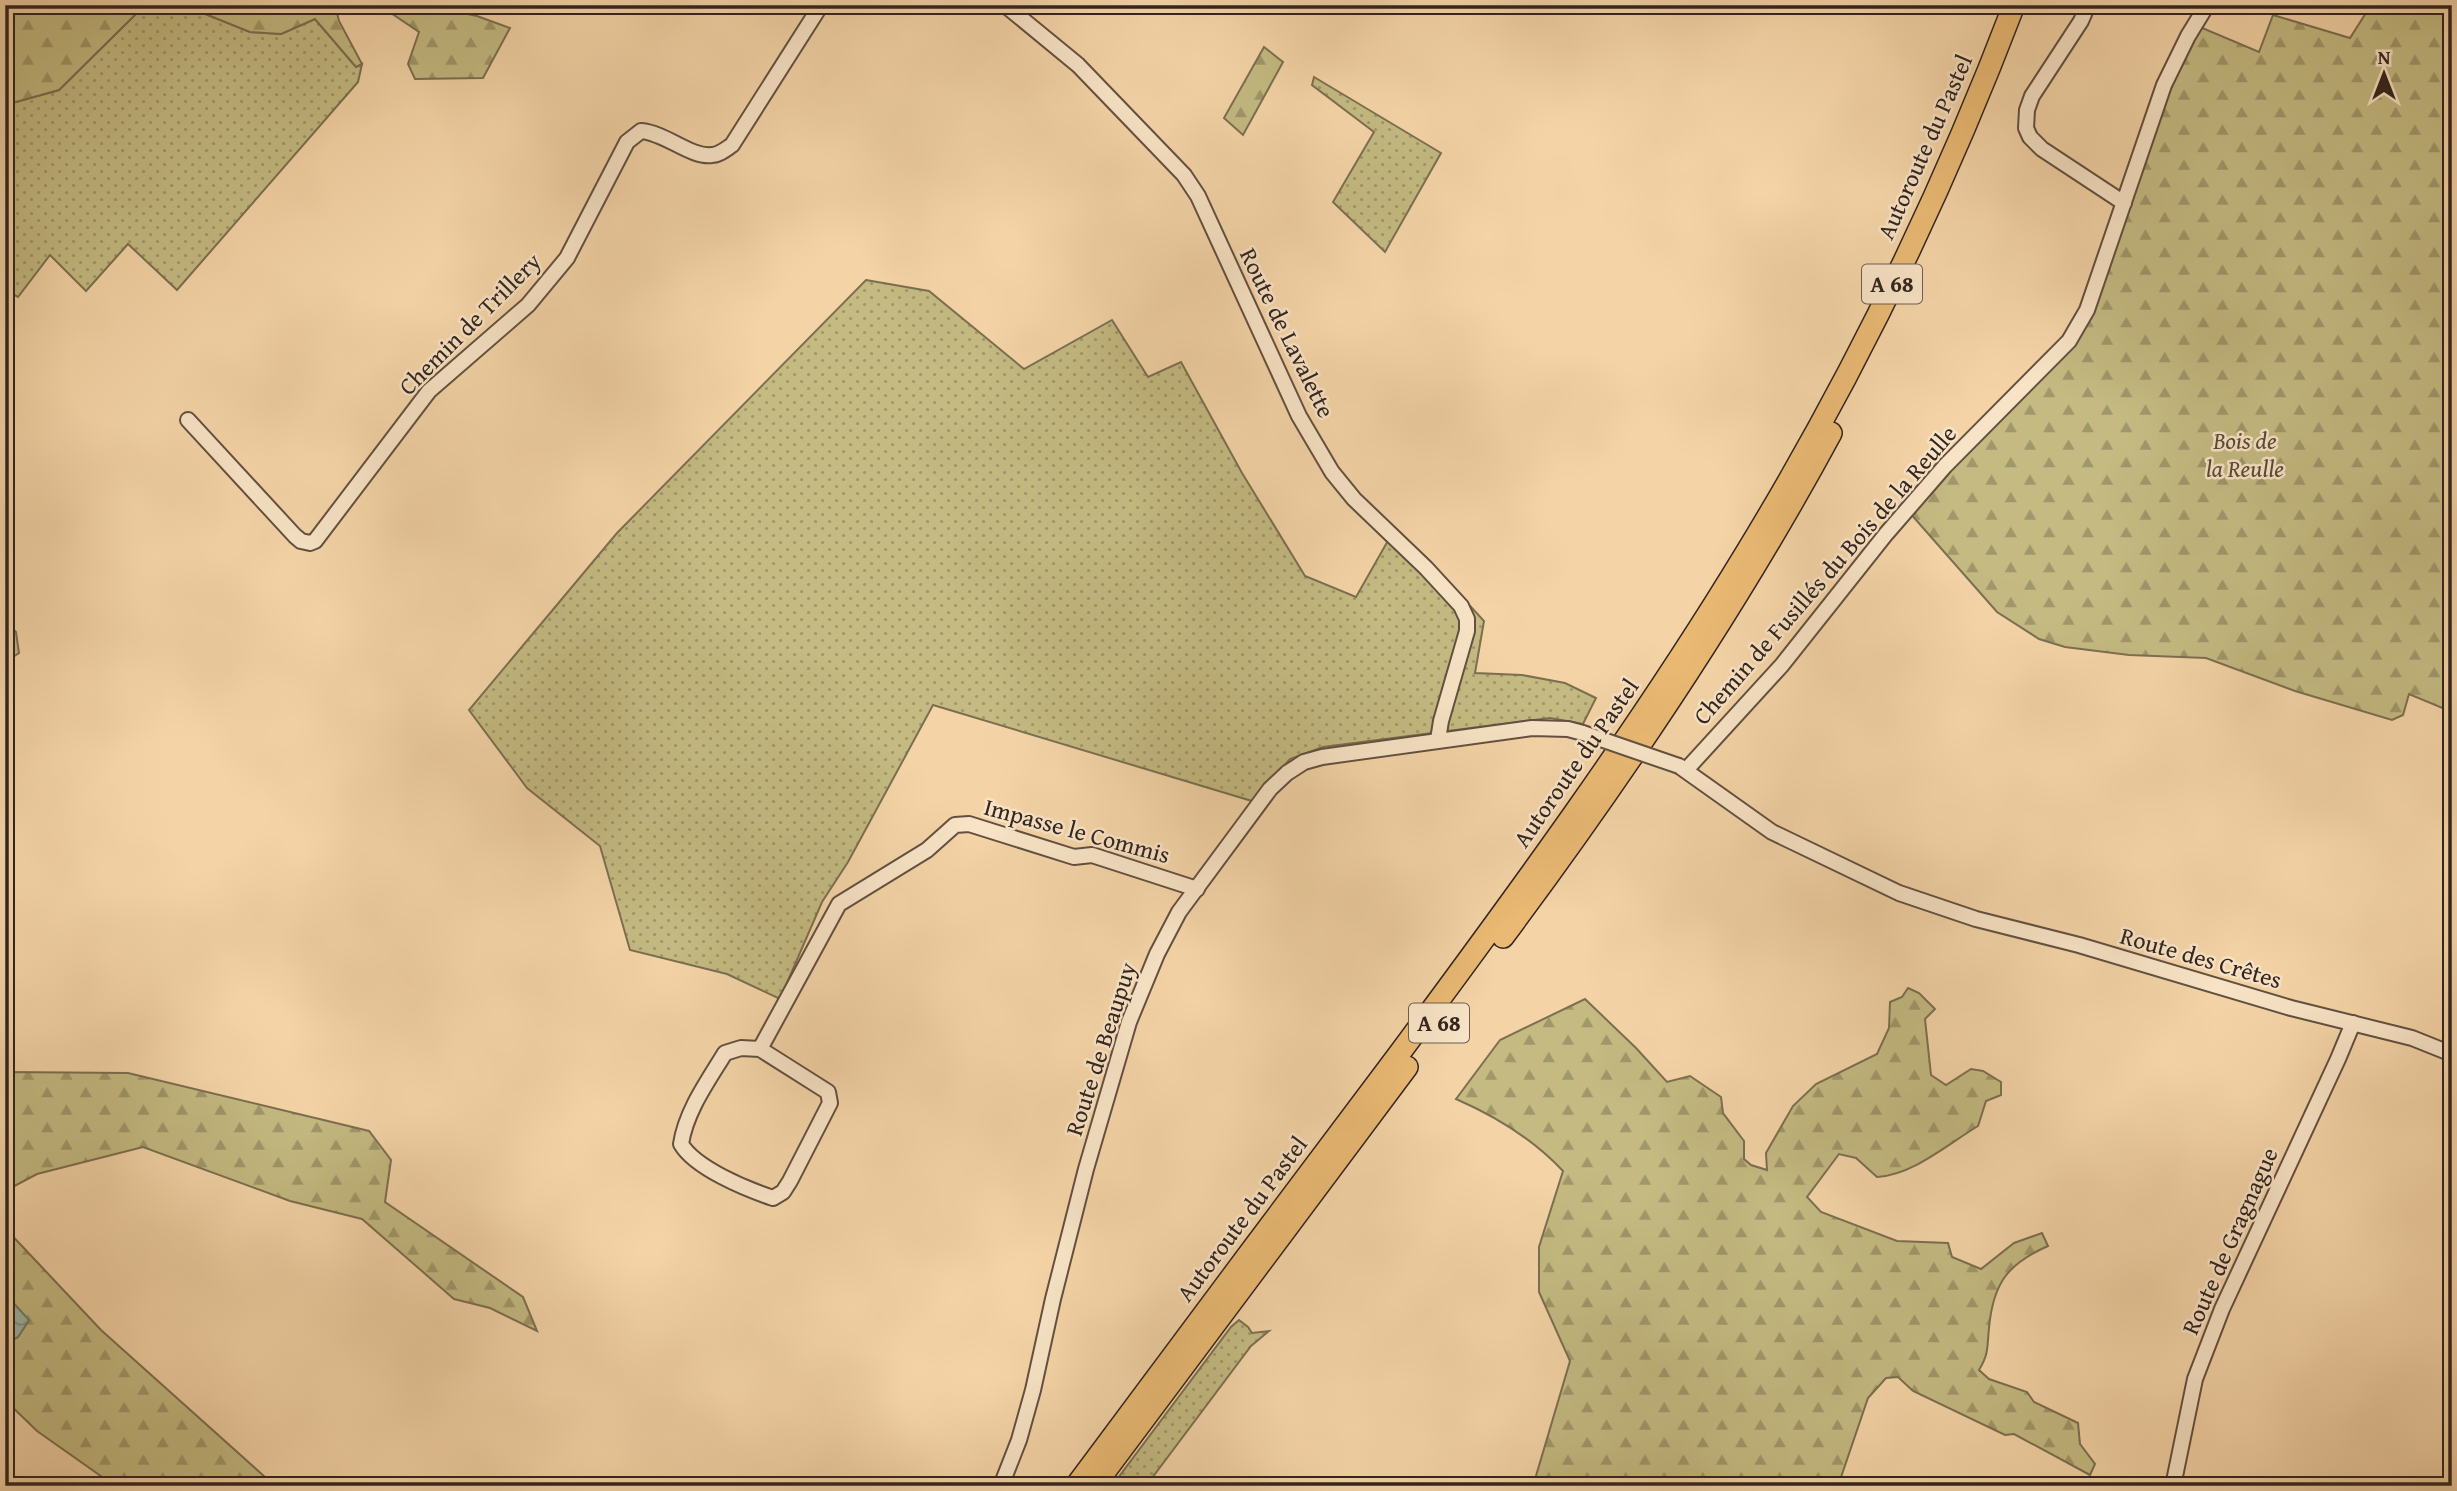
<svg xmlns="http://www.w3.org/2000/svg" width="2457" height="1491" font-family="'Gentium Book Plus',serif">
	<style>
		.grass { fill: url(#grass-dots); stroke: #7b6f50; stroke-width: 2 }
		.forest { fill: url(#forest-firs); stroke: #7b6f50; stroke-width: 2 }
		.water { fill: url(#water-waves); stroke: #727d70; stroke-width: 2 }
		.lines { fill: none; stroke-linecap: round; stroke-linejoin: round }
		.minor-casing { stroke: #625040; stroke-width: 18 }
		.highway-casing { stroke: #32241e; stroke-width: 24 }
		.minor { stroke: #f8e3c6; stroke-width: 14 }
		.highway { stroke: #eaba74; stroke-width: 21 }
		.minor-bridge-casing { stroke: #625040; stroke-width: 18; stroke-linecap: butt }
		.minor-bridge { stroke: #f8e3c6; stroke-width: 14 }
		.labels { text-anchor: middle; stroke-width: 5; stroke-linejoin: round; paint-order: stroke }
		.shield { fill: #f8e3c6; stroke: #6d5d50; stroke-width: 2 }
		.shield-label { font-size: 23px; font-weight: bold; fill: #32241e }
		.street-label { font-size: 24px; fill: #32241e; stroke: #f8e3c6 }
		.park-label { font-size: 24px; font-style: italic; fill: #564a37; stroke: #f8e3c6 }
	</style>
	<defs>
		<pattern id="grass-dots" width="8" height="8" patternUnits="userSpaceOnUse" patternTransform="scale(1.75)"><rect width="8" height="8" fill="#c4ba82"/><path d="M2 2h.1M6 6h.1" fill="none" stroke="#a0976a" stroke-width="1.8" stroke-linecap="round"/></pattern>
		<pattern id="forest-firs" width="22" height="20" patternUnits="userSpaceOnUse" patternTransform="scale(1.75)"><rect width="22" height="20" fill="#c4ba82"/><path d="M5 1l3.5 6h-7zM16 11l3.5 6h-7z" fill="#a0976a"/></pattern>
		<pattern id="water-waves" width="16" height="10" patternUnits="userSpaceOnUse" patternTransform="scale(1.75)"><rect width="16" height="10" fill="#9cb8a6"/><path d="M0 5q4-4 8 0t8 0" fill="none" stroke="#809587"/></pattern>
	</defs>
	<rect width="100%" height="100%" fill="#f4d4a7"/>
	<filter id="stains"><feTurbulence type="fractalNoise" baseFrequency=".00286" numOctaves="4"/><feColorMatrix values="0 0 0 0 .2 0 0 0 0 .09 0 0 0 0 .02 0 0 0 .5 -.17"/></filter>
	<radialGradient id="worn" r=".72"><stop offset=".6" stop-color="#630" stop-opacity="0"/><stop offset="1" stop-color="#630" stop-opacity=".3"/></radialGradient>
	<g class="grass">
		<polygon points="145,5 183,5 250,32 281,34 315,19 356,67 362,64 358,82 177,290 128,244 86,291 50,255 18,297 5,290 5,105 59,90"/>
		<polygon points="1314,77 1441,153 1385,252 1333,202 1374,132 1312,85"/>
		<polygon points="866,280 929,291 1024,369 1112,320 1148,377 1181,362 1242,473 1305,576 1356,597 1394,530 1451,585 1484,621 1475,673 1522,675 1565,683 1596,698 1583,724 1550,718 1323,747 1290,759 1252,801 933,705 848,862 822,902 780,999 727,974 630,950 600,846 527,788 469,710 617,533"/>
		<polygon points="1239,1320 1248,1327 1252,1333 1269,1331 1251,1346 1146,1486 1112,1486 1231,1327"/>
	</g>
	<g class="forest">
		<polygon points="5,5 145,5 59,90 5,105"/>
		<polygon points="183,5 335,5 339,21 362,64 356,67 315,19 281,34 250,32"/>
		<polygon points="379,5 438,5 449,10 477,16 510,28 483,78 415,79 408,64 419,32"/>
		<polygon points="2371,5 2452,5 2452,712 2409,694 2403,715 2392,720 2295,691 2206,658 2129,655 2065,647 2039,639 1997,612 1909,512 2062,354 2170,82 2200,27 2259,52 2273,15 2350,38"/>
		<polygon points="1264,47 1283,62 1243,135 1224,118"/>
		<polygon points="5,621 16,632 19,653 5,662"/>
		<path d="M1908,988L1919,993L1935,1009L1925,1019L1931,1075L1946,1085L1971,1069L1983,1071L2001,1082V1095L1986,1101L1978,1126C1948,1144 1913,1175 1877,1177L1856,1158L1839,1154L1807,1197L1821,1212L1897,1241L1948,1243L1952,1257L1981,1269L2014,1243L2042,1233L2048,1246C2007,1264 1993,1284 1989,1328C1987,1347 1989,1354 1979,1370L1989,1379L2027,1392L2034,1402L2078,1423L2080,1444L2095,1464L2090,1475L2014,1434L2005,1435L1913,1391L1898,1377L1886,1378L1868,1398L1838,1486H1533L1570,1361L1539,1292V1247L1563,1171C1534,1140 1495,1116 1456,1099L1500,1040L1585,999L1636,1048L1667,1082L1690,1076L1721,1097L1723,1113L1744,1141V1159L1751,1165L1767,1170L1766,1153L1793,1106L1816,1084L1877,1054L1889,1028L1890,1002L1902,997Z"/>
		<polygon points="5,1072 128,1073 369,1131 391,1160 385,1202 523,1297 537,1331 490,1308 454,1299 362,1219 290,1201 143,1147 37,1174 5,1191"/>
		<polygon points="5,1228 101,1330 275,1486 115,1486 37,1431 5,1400 5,1344 18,1337 29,1320 5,1294"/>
	</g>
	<polygon class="water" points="5,1294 29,1320 18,1337 5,1344"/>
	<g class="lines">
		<defs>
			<g id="minor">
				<polyline points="1005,5 1078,65 1184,175 1198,196 1299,416 1332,472 1354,499 1426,568 1461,606 1467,619 1467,631 1441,721 1438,740"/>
				<polyline points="2088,5 2081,21 2032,96 2027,110 2026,128 2030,137 2042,149 2124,203"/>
				<path d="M188,420L295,536L301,541L310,543L315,541L429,391L528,305L567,258L627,142L641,131C666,133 691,158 712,155C719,155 726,149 732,145L821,5"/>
				<polyline points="1679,766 1772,832 1899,893 1976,919 2079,945 2291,1008 2412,1038 2452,1054"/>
				<polyline points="1686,770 1782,665 1886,534 1945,466 2069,341 2087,310 2164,85 2188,36 2207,5"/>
				<path d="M760,1049L828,1092L830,1103L790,1181L783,1192L773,1198C746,1189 695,1168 681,1144C686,1111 708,1081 725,1053L741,1048L760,1049L839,904L927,850L955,825L969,824L1074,857L1092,855L1197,889"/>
				<polyline points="1001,1486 1019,1440 1033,1390 1053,1299 1086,1169 1129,1022 1157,954 1179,912 1270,789 1287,773 1304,762 1322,757 1532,728 1568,729 1583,733"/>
				<polyline points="2173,1486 2195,1379 2222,1309 2338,1059 2353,1023"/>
			</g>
			<g id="highway">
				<path d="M1503,937C1623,776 1736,609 1831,433"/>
				<path d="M1076,1486C1183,1341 1291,1198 1399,1054C1520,891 1641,726 1746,553C1852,379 1942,194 2014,5"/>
				<polyline points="1094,1486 1407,1067"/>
			</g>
		</defs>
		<use href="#minor" class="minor-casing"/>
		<use href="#highway" class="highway-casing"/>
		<use href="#minor" class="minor"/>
		<use href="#highway" class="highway"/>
		<defs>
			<polyline id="minor-bridge" points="1583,733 1679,766"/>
		</defs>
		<use href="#minor-bridge" class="minor-bridge-casing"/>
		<use href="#minor-bridge" class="minor-bridge"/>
	</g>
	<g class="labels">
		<g class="shield">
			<rect x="1862" y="264.5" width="60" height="39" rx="5"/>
			<rect x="1409" y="1003.5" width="60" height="39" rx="5"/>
		</g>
		<g class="shield-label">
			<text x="1892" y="292">A 68</text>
			<text x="1439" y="1031">A 68</text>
		</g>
		<g class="street-label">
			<text transform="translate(1925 147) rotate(-66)" y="8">Autoroute du Pastel</text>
			<text transform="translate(470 324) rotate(-45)" y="8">Chemin de Trillery</text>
			<text transform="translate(1287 333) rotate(64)" y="8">Route de Lavalette</text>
			<text transform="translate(1825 575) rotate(-49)" y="8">Chemin de Fusillés du Bois de la Reulle</text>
			<text transform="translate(1576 763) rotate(-55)" y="8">Autoroute du Pastel</text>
			<text transform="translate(1077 831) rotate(15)" y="8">Impasse le Commis</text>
			<text transform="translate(2201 958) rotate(16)" y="8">Route des Crêtes</text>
			<text transform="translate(1101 1049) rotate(-72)" y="8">Route de Beaupuy</text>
			<text transform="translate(1242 1219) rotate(-53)" y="8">Autoroute du Pastel</text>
			<text transform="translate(2230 1241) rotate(-66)" y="8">Route de Gragnague</text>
		</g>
		<g class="park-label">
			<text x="2245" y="449">Bois de<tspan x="2245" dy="28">la Reulle</tspan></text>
		</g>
	</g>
	<rect width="2457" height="1491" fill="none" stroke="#f4d4a7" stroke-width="28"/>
	<rect x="7" y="7" width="2443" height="1477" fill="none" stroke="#32241e" stroke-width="3.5"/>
	<rect x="14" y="14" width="2429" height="1463" fill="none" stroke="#32241e" stroke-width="2"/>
	<g transform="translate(2384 74)" stroke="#f8e3c6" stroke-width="5" paint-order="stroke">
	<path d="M0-5L12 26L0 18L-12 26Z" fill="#32241e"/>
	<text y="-10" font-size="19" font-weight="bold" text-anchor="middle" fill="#32241e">N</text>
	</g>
	<rect width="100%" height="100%" filter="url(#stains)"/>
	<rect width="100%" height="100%" fill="url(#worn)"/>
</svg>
